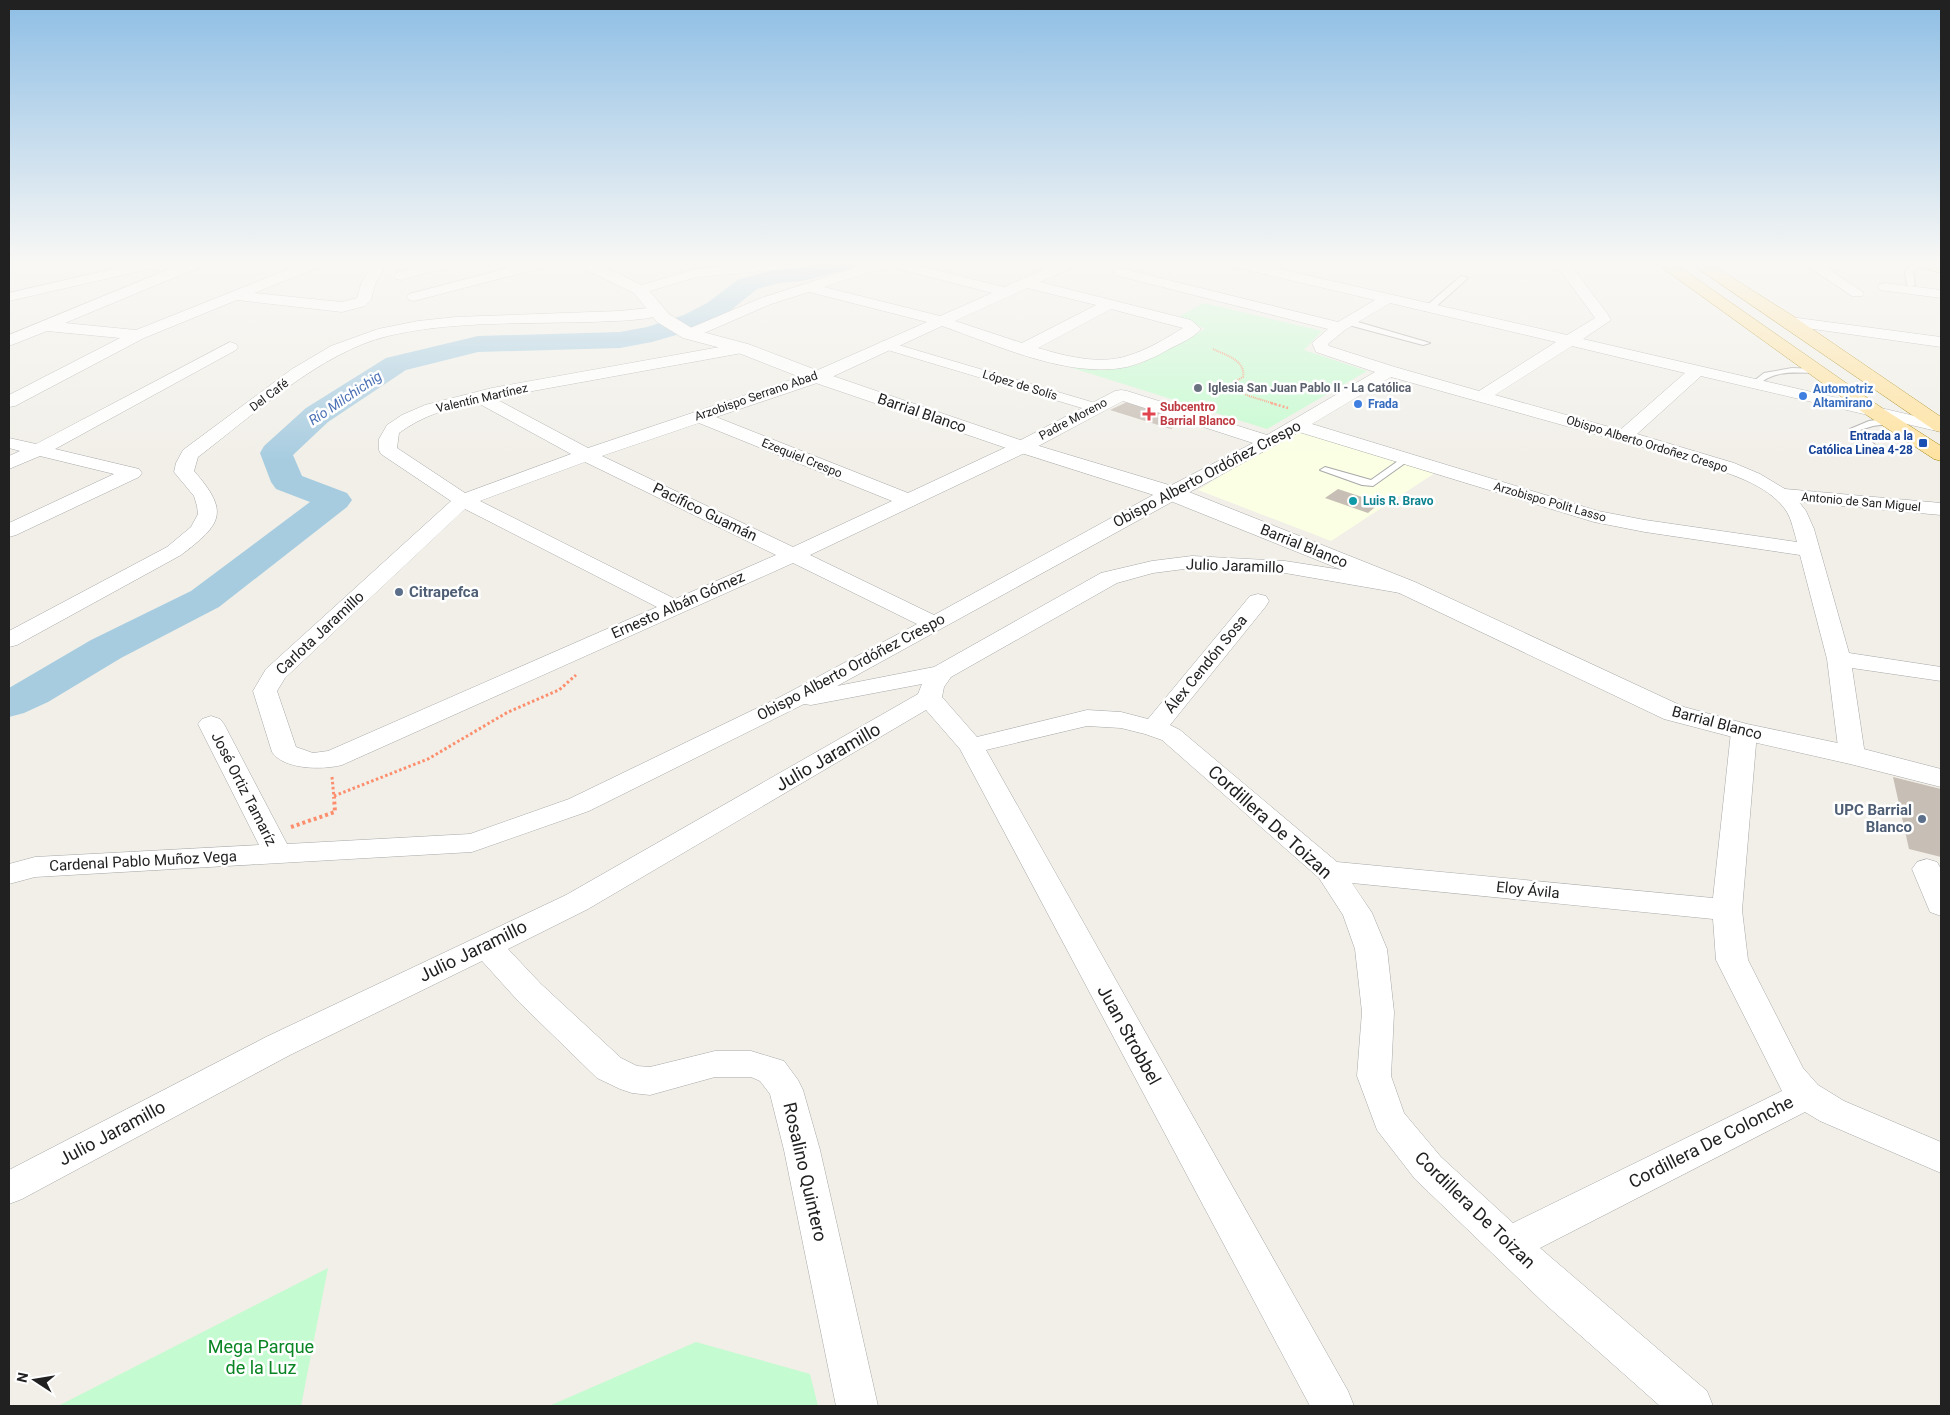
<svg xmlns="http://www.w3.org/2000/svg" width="1950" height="1415" font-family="Roboto,sans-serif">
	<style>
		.education { fill: #fbffe3 }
		.park { fill: #c5fbd0 }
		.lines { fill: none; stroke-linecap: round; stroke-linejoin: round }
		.river { fill: #a7cce0; fill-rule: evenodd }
		.building { fill: #c7bfb6 }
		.service-casing { stroke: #a8a8a8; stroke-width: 2 }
		.pedestrian-casing { stroke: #a8a8a8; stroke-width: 1 }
		.minor-casing { stroke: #a8a8a8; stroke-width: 1 }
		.tertiary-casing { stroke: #a8a8a8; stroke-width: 1 }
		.secondary-casing { stroke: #607e02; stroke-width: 1 }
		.primary-casing { stroke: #9e7e00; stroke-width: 1 }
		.path-far3 { stroke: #fd8e6d; stroke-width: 2; stroke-dasharray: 1 1; stroke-linecap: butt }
		.path-far2 { stroke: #fd8e6d; stroke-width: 2.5; stroke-dasharray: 2 2; stroke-linecap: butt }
		.path-far1 { stroke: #fd8e6d; stroke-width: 3; stroke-dasharray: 2.5 2.5; stroke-linecap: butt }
		.path { stroke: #fd8e6d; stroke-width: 4; stroke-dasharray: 3 3; stroke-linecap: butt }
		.service { fill: #fff; fill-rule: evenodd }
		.pedestrian { fill: #fff; fill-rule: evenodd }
		.minor { fill: #fff; fill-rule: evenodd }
		.tertiary { fill: #fff; fill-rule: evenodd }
		.secondary { fill: #f0fbbc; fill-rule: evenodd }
		.primary { fill: #fee2a0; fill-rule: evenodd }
		.worship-dot { fill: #6b7280; stroke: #fff; stroke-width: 2 }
		.shop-dot { fill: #3f7fe0; stroke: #fff; stroke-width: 2 }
		.health-dot { fill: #e0444e; stroke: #fff; stroke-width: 2 }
		.transit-dot { fill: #1a4fb4; stroke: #fff; stroke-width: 2 }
		.culture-dot { fill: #0f9aa8; stroke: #fff; stroke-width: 2 }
		.service-dot { fill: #5c6f8a; stroke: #fff; stroke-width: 2 }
		.labels { text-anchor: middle; stroke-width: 5; stroke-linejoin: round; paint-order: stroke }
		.far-street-label { font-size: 12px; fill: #212121; stroke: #fff }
		.far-worship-label { font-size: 12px; font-weight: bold; fill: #5b616d; stroke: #fff; text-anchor: start }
		.far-shop-label { font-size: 12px; font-weight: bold; fill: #366cbe; stroke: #fff; text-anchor: start }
		.far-health-label { font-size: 12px; font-weight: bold; fill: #be3a42; stroke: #fff; text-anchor: start }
		.far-transit-label { font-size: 12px; font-weight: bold; fill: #164399; stroke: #fff; text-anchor: end }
		.far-culture-label { font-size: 12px; font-weight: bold; fill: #0d838f; stroke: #fff; text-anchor: start }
		.far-water-label { font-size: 14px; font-style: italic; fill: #4a71b4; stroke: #fff }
		.street-label { font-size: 15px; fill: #212121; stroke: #fff }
		.service-label { font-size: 15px; font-weight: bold; fill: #4e5e75; stroke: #fff; text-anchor: start }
		.near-street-label { font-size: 18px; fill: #212121; stroke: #fff }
		.near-park-label { font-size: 18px; fill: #098523; stroke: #fff }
	</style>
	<rect width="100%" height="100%" fill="#f1efe8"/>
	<polygon class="education" points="1299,431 1435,473 1331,541 1198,490 1292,432"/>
	<g class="park">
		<polygon points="1204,303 1322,331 1304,350 1367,371 1267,429 1066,366 1114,369 1140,364 1205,329 1180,316"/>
		<polygon points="328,1268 301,1406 58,1406"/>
		<polygon points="696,1342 810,1374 818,1406 549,1406"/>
	</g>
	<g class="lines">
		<polygon class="river" points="815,263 856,263 853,268 802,281 779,283 757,289 725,315 704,327 652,342 620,348 478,352 406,370 328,422 293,455 302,476 347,493 352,500 347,507 219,607 121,658 48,702 24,713 9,717 9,688 91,640 191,591 310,502 276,489 271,482 260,453 264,446 306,408 386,358 478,336 620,332 647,327 684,315 707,303 739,279 778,269"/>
	</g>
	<g class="building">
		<polygon points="1127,402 1189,419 1171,429 1110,410"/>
		<polygon points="1338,489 1380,503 1368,513 1325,498"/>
		<polygon points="1893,777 1941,789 1941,857 1909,849"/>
	</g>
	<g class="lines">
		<defs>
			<g id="service">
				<polygon points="1915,263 1926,263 1913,271 1915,285 1911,287 1907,285 1905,273 1909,267"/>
				<polygon points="1461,276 1468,278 1431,311 1425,311 1425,307"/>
				<polygon points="1345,320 1351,320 1430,343 1423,345 1345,324"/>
				<path d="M1792,368L1818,369L1822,371L1818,373C1796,373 1774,369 1757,386L1750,384L1764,373Z"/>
				<polygon points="1890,418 1893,419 1893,423 1873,426 1860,430 1876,446 1876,450 1870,450 1855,436 1850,429 1869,421"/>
				<polygon points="1405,456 1410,459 1408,461 1373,486 1362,485 1320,470 1325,467 1371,480"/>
			</g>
			<polygon id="pedestrian" points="885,341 1102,405 1104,408 1097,412 1092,411 881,348 879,345 881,342"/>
			<g id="minor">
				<polygon points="139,263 165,263 158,267 9,301 9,293"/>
				<polygon points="184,263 204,263 202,266 65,323 136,330 304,263 324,263 322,266 254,293 342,302 357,298 361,284 373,263 387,263 375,284 371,300 365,306 342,312 237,300 144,338 15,406 9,407 9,395 120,338 47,331 9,346 9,335"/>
				<polygon points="430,263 453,263 451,266 401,280 396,279 394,276 396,273"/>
				<polygon points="527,263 551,263 549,266 414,301 409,300 407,297 409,294"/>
				<polygon points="758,263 814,263 807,267 697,277 640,294 635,293 633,290 635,287 696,269"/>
				<path d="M869,263H908L1004,287L1058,263H1077L1075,266L1040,282L1191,320L1201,329C1194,338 1179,344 1169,349C1156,357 1141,363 1127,367C1068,379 997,345 942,326L823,381L716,417L908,493L1015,443L1115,391L1121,390L1127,391L1267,435L1375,372L1316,352L1312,343L1328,329L1115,275L1113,272L1115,269L1120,268L1338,322L1375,300L1230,266L1228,263H1254L1567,335L1595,318L1555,263H1569L1607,313L1611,320L1583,339L1941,422V432L1701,376L1637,434L1734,463L1760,474L1785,489L1941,503V515L1799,502L1806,511L1814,529L1849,653L1941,667V681L1852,668L1865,755L1861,761L1852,763L1843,761L1839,755L1827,659L1800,555L1645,532L1594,522L1299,432L837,686L934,667L1101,573L1152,561L1192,556L1285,561L1400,579L1408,581L1411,586L1408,591L1400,593L1285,573L1192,568L1153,573L1117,583L951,677L944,687L942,697L977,737L1087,710L1121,712L1148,719L1250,596L1258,594L1266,596L1269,601L1266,606L1170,725L1180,730L1337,862L1713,898L1731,732L1735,727L1744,724L1753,727L1757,732L1742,910L1748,960L1803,1068L1818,1085L1844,1101L1941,1142V1173L1820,1121L1805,1112L1540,1248L1707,1391L1713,1406H1660L1545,1304L1415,1179L1377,1130L1357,1076L1362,1012L1355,949L1343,915L1319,878L1162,740L1145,734L1121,728L1087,726L986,750L1348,1391L1354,1406H1310L960,749L926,710L588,909L508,949L541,984L621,1058L637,1066L650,1067L715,1051H751L784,1061L798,1080L803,1090L820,1150L878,1406H836L784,1150L770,1094L760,1081L751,1077H715L650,1095L632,1093L620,1089L597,1078L519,1002L482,961L290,1055L22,1199L9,1204V1170L266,1037L566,895L918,694L922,684L811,705L804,704L589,811L472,852L35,877L9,884V864L35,857L259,845L198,724L202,719L211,716L220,719L224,724L287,844L470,834L569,799L782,696L917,624L793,563L342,765C323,770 284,770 272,752L253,691L266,669L451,501L381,454L379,450V439L387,425L402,415L425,405L492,388L742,343L748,345L750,348L748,351L742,353L494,398L588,448L811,373L927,322L809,292L771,304L695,337H683L681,334L683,331L761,298ZM888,266L992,293L940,316L824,287ZM1027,288L1096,305L1022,343L955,321ZM1390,303L1556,342L1479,391L1395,367L1329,346L1328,344L1345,330ZM1111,309L1183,328C1165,339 1147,350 1127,356C1099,365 1065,356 1038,348ZM1572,346L1685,373L1620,430L1495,395ZM1391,377L1695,462C1726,473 1768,483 1787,512C1792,521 1794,532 1797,542L1645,520L1598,511L1312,424ZM1123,401L1253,443L1164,489L934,615L810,555L1029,451ZM476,402L571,454L465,493L397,448L399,433C422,416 448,408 476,402ZM699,423L892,501L793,547L602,456ZM585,462L776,555L675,599L480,501ZM465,509L657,607L328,751L313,753L296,747L277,691L285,678ZM1352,883L1713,919L1716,960L1782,1091L1513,1223L1441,1157L1404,1113L1391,1076L1394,1012L1387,949L1372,913Z"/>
				<polygon points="1803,263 1820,263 1864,293 1862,296 1852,296"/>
				<polygon points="1885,283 1941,290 1941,298 1880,290 1878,287 1880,284"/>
				<path d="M659,307L664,309L667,312L664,315C640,321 614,321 589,322C525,324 450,321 388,336C321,352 253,415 198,457L194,471C230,512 222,524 181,555L17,645L9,647V631L167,547L191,527L198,514L197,506L194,496L174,472L176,463L183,450L292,369L331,346L378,329L418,321L456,317L619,311Z"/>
				<polygon points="1790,317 1941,337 1941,347 1785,325 1782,322 1785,319"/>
				<polygon points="230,342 236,344 238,347 236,350 55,449 139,469 142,473 139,477 16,535 9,537 9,523 114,474 40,456 9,469 9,456 20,451 9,448 9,438 36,444"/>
				<polygon points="1927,859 1937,862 1941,869 1941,916 1930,912 1912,869 1917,862"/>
			</g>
			<polygon id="tertiary" points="575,263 596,263 646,287 669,314 695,330 748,344 824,373 1029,443 1179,488 1415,582 1684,707 1747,724 1852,746 1941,769 1941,787 1850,764 1744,740 1664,719 1397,592 1163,498 1015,451 810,381 736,352 683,338 657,322 634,293 578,266"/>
			<polygon id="secondary" points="1915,263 1941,263 1941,273 1918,266"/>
			<g id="primary">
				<polygon points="1656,263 1674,263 1882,408 1941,446 1941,461 1934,459 1868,416"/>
				<polygon points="1690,263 1709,263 1796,318 1941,417 1941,432 1934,430"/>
			</g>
		</defs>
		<use href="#service" class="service-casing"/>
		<use href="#pedestrian" class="pedestrian-casing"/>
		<use href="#minor" class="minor-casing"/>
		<use href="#tertiary" class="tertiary-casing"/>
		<use href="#secondary" class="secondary-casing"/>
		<use href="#primary" class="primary-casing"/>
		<path class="path-far3" d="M1213,349C1225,355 1246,360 1243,377L1234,382L1232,388L1249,396L1275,404"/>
		<polyline class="path-far2" points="1271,403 1288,408"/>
		<g class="path-far1">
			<polyline points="332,777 334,798"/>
			<polyline points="334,796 428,759 508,712 559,690 576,675"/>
		</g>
		<polyline class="path" points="291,827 335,812 334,797"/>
		<use href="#service" class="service"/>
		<use href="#pedestrian" class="pedestrian"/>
		<use href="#minor" class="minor"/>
		<use href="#tertiary" class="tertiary"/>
		<use href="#secondary" class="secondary"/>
		<use href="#primary" class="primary"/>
	</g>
	<linearGradient id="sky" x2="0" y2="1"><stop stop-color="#8ebee5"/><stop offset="0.57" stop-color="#f9f8f5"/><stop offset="1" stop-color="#f9f8f5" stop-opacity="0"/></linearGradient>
	<rect width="1950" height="461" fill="url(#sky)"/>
	<circle class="worship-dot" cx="1198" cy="388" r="5"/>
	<g class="shop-dot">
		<circle cx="1803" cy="396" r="5"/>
		<circle cx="1358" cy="404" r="5"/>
	</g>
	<path class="health-dot" d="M1146.5 406.5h5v5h5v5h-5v5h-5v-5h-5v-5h5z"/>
	<rect class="transit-dot" x="1918" y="438" width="10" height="10" rx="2.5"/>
	<circle class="culture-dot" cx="1353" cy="501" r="5"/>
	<g class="service-dot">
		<circle cx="399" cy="592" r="5"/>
		<circle cx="1922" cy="819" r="5"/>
	</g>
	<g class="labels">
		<g class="far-street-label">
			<text transform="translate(1020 385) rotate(17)" y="4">López de Solís</text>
			<text transform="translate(269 395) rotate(-37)" y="4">Del Café</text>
			<text transform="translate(756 396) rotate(-19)" y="4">Arzobispo Serrano Abad</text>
			<text transform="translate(482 398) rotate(-13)" y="4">Valentín Martínez</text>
			<text transform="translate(1073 419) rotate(-28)" y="4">Padre Moreno</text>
			<text transform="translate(1647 444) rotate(17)" y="4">Obispo Alberto Ordoñez Crespo</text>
			<text transform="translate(802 458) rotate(22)" y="4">Ezequiel Crespo</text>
			<text transform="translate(1550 502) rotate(16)" y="4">Arzobispo Polit Lasso</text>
			<text transform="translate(1861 502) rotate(5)" y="4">Antonio de San Miguel</text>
		</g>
		<g class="far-worship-label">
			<text x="1208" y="392">Iglesia San Juan Pablo II - La Católica</text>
		</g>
		<g class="far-shop-label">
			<text x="1813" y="393">Automotriz<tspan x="1813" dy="14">Altamirano</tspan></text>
			<text x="1368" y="408">Frada</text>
		</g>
		<g class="far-health-label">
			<text x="1160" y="411">Subcentro<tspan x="1160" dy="14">Barrial Blanco</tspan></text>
		</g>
		<g class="far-transit-label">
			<text x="1913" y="440">Entrada a la<tspan x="1913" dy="14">Católica Linea 4-28</tspan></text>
		</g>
		<g class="far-culture-label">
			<text x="1363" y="505">Luis R. Bravo</text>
		</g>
		<g class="far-water-label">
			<text transform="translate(345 398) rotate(-34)" y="5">Río Milchichig</text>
		</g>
		<g class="street-label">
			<text transform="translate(922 413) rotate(19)" y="5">Barrial Blanco</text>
			<text transform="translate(1207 474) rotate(-28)" y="5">Obispo Alberto Ordóñez Crespo</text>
			<text transform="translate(705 512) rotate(26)" y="5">Pacífico Guamán</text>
			<text transform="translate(1304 546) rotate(22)" y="5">Barrial Blanco</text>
			<text transform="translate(1235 566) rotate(2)" y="5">Julio Jaramillo</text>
			<text transform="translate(678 605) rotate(-24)" y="5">Ernesto Albán Gómez</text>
			<text transform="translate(320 633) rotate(-43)" y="5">Carlota Jaramillo</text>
			<text transform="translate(1206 664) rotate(-51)" y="5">Álex Cendón Sosa</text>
			<text transform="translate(851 667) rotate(-28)" y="5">Obispo Alberto Ordóñez Crespo</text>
			<text transform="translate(1717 723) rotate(15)" y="5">Barrial Blanco</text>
			<text transform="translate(244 789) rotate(63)" y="5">José Ortiz Tamaríz</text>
			<text transform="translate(143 861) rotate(-3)" y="5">Cardenal Pablo Muñoz Vega</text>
			<text transform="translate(1528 890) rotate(6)" y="5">Eloy Ávila</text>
		</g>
		<g class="service-label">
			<text x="409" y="597">Citrapefca</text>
			<text x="1912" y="815" text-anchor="end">UPC Barrial<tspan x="1912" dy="17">Blanco</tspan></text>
		</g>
		<g class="near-street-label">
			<text transform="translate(828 757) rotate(-30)" y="6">Julio Jaramillo</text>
			<text transform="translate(1270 822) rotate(42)" y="6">Cordillera De Toizan</text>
			<text transform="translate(473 951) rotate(-26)" y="6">Julio Jaramillo</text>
			<text transform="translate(1129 1035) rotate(61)" y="6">Juan Strobbel</text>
			<text transform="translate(112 1133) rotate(-28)" y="6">Julio Jaramillo</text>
			<text transform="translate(1711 1142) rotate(-27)" y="6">Cordillera De Colonche</text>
			<text transform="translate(805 1172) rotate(77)" y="6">Rosalino Quintero</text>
			<text transform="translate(1475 1210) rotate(44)" y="6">Cordillera De Toizan</text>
		</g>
		<g class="near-park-label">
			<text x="261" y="1353">Mega Parque<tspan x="261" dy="21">de la Luz</tspan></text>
		</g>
	</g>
	<rect width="1950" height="1415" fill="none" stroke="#212121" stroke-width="20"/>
	<g transform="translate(35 1380) rotate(282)" stroke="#ffffff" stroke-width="4" paint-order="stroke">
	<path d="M0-4L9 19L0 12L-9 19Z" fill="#212121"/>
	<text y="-8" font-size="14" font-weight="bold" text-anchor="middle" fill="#212121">N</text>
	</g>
</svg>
